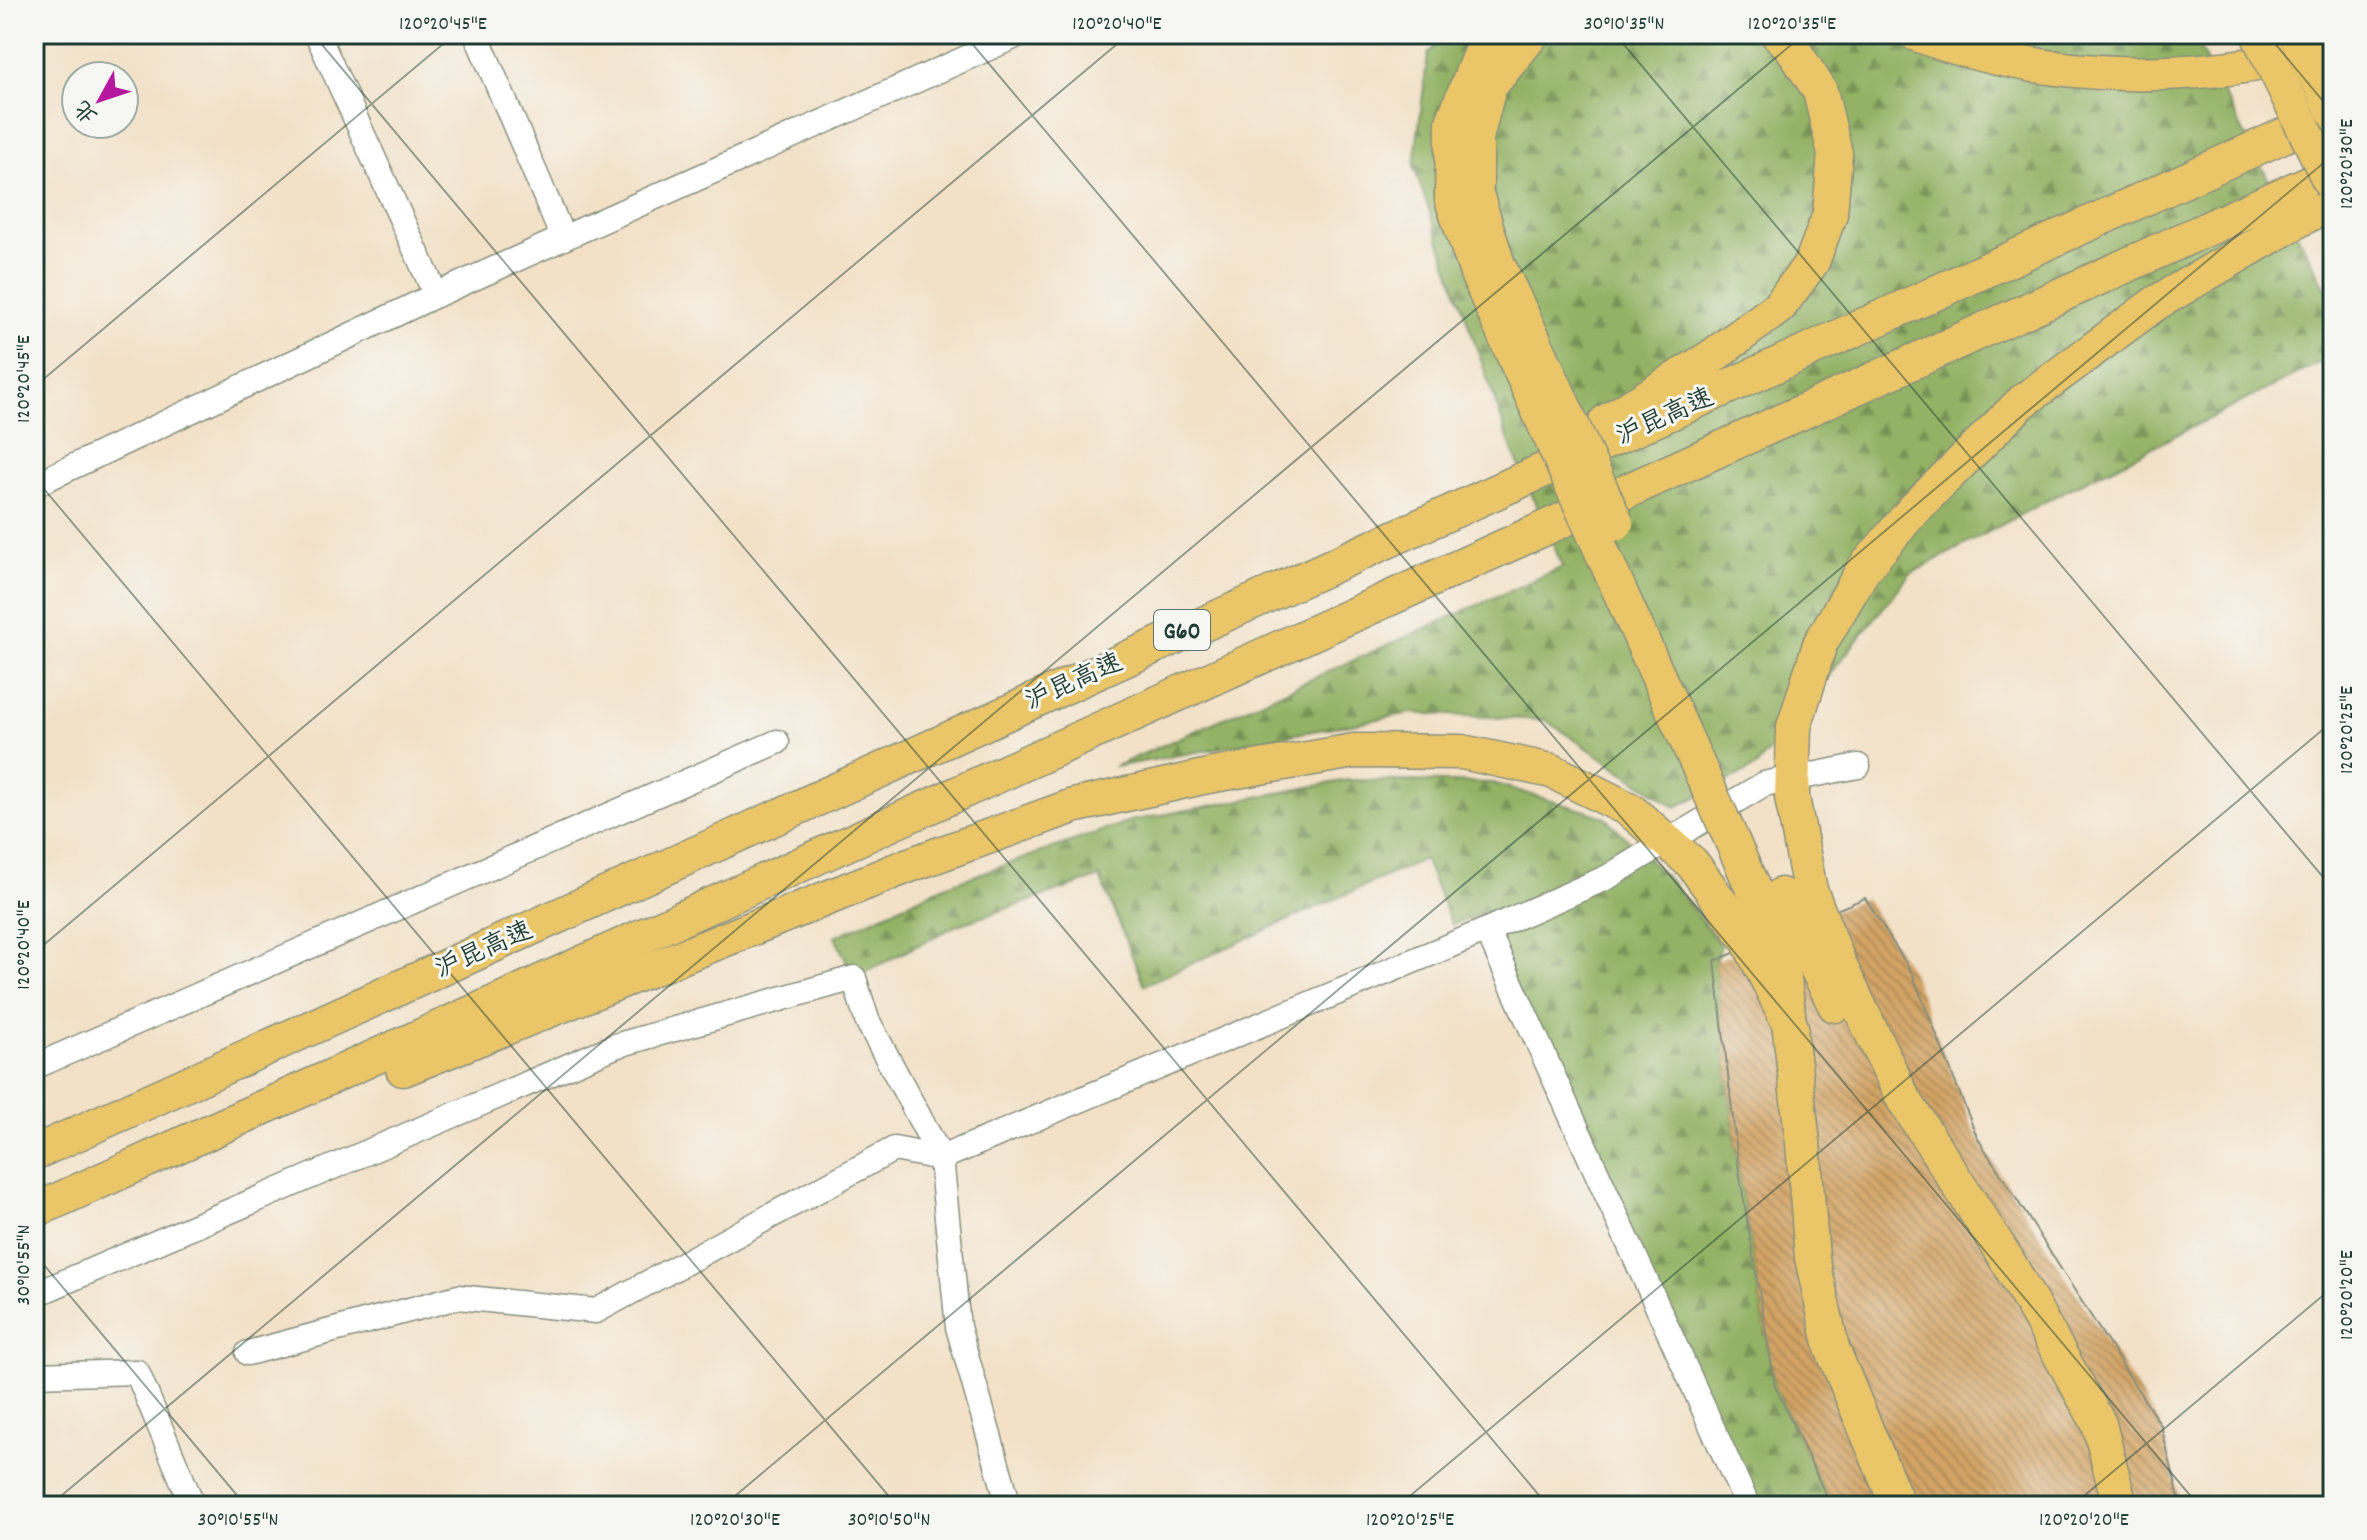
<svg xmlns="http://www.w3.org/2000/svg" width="2367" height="1540" font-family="Dekko,'LXGW WenKai TC',sans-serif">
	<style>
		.forest { fill: url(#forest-firs); stroke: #59784c; stroke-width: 2 }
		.building { fill: url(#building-back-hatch) }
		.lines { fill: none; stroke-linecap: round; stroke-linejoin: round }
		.minor-casing { stroke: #888f7e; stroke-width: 27 }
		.highway-casing { stroke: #888f7e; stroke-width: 37 }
		.minor { stroke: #fff; stroke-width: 24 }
		.highway { stroke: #ebc669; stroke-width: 34 }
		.highway-bridge-casing { stroke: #888f7e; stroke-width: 37; stroke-linecap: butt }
		.highway-bridge { stroke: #ebc669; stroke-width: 34 }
		.ticks { fill: none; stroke: #1f3d34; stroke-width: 2; stroke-opacity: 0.45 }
		.labels { text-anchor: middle; stroke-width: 6; stroke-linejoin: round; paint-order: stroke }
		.shield { fill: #f6f6f2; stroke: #60746d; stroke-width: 2 }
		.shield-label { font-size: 24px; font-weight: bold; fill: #1f3d34 }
		.street-label { font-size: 26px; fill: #1f3d34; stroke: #f6f6f2 }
		.neatline { fill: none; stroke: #1f3d34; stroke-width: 3 }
		.ticks-label { font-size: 20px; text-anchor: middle; fill: #1f3d34 }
	</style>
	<defs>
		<pattern id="forest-firs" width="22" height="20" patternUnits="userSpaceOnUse" patternTransform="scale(2)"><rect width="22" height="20" fill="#93b265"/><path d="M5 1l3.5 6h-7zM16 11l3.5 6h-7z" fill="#779254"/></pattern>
		<pattern id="building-back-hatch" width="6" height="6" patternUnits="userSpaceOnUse" patternTransform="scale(2)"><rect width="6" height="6" fill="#d3a466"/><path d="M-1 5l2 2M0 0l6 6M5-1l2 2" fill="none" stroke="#ab8755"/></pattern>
	</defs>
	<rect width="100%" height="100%" fill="#f6f6f2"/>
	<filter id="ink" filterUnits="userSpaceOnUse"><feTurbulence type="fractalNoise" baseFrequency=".0125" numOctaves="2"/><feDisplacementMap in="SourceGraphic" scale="16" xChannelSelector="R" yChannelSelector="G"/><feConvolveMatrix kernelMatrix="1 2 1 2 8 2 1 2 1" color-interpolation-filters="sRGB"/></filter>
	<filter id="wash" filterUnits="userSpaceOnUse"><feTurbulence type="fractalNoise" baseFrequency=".006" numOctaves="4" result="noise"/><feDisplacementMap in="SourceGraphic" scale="32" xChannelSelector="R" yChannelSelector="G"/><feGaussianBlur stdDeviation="1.8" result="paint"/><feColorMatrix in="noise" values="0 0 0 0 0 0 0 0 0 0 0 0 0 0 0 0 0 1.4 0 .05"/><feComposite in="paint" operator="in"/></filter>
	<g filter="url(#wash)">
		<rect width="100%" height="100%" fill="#f2e1c7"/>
		<g class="forest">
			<polygon points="1445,34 2192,34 2333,302 2333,356 2059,494 1910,574 1756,767 1676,807 1545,720 1411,713 1114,767 1563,567 1510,444 1414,167 1428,54"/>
			<polygon points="1347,780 1493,783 1605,817 1672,883 1721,946 1715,961 1739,1171 1775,1386 1831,1506 1749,1506 1482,913 1452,925 1424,859 1144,985 1100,877 955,926 854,978 835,937 945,886 1130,821"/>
		</g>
		<g id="blocks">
			<polygon class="building" points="1865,898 1912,973 1977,1137 2161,1426 2181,1506 1831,1506 1775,1386 1739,1171 1715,961"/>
		</g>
	</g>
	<g filter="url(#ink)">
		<use href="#blocks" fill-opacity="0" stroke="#888f7e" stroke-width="2"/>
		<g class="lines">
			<defs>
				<g id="minor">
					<polyline points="317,34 436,295"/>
					<polyline points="476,34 563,238"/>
					<polyline points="34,485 436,295 1020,34"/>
					<polyline points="1807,776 1858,766"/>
					<polyline points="1680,834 1764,784 1778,781"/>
					<polyline points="1654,849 1608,877 1487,930 1745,1500"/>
					<polyline points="34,1067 777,742"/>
					<polyline points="34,1295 615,1046 854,978 867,1020 941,1158 958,1327 1009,1506"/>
					<polyline points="248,1353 458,1297 596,1311 894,1149 941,1158 1487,930"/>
					<polyline points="34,1375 137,1372 193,1506"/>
				</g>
				<g id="highway">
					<path d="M1916,34C2048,83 2198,85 2333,47"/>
					<polyline points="1476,194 1476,138 1489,87 1532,34"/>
					<polyline points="1452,200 1453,122 1479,56 1498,34"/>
					<polyline points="1606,422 1710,358 1779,307 1812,262 1830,214 1835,153 1820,91 1791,46 1778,34"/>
					<polyline points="1733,843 1777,944 1782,962 1803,1143 1812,1258 1832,1348 1898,1506"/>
					<polyline points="1781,895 1835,1005"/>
					<polyline points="403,1069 907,866 1073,806 1208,776 1354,751 1462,752 1552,771 1630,810 1692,863 1748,940 1791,1027"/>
					<path d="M34,1153C798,805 1563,459 2329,115"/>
					<polyline points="34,1211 2333,172"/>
					<polyline points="2120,1506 2099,1424 2007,1260 1903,1098 1839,964 1810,890 1792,797 1794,727 1820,644 1863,570 1914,509 2022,402 2156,303 2304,217 2333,203"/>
				</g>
			</defs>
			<use href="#minor" class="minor-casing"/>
			<use href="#highway" class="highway-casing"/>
			<use href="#minor" class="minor"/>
			<use href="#highway" class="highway"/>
			<defs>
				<g id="highway-bridge">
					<polyline points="2258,34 2333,188"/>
					<polyline points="2296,34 2333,110"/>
					<polyline points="1476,194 1498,265 1534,340 1616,523"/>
					<polyline points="1452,200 1478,276 1733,843"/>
				</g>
			</defs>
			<use href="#highway-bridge" class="highway-bridge-casing"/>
			<use href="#highway-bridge" class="highway-bridge"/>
		</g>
	</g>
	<path class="ticks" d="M313,34L1548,1506M964,34L2199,1506M1615,34L2333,889M2267,34L2333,113M34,387L455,34M34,477L897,1506M34,953L1129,34M34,1253L246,1506M49,1506L1804,34M723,1506L2333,155M1398,1506L2333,721M2072,1506L2333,1287"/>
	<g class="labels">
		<rect class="shield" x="1154" y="610" width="56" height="40" rx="6"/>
		<g class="shield-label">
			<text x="1182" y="638">G60</text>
		</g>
		<g class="street-label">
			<text transform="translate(1664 415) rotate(-24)" y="9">沪昆高速</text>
			<text transform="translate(1073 680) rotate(-24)" y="9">沪昆高速</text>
			<text transform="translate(483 948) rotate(-24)" y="9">沪昆高速</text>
		</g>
	</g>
	<rect width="2367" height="1540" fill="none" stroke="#f6f6f2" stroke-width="88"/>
	<g transform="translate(100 100) rotate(230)"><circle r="38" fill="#f6f6f2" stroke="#a0aca6" stroke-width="2"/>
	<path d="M0-6L14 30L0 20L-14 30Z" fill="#b5179e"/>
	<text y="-12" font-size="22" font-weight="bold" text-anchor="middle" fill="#1f3d34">北</text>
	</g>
	<rect x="44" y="44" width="2279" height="1452" class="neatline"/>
	<g class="ticks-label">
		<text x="443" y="29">120°20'45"E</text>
		<text x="1117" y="29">120°20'40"E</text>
		<text x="1624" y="29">30°10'35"N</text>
		<text x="1792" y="29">120°20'35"E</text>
		<text transform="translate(2345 164) rotate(-90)" y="7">120°20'30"E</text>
		<text transform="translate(22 379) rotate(-90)" y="7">120°20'45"E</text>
		<text transform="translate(2345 730) rotate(-90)" y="7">120°20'25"E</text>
		<text transform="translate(22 945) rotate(-90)" y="7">120°20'40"E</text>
		<text transform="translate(22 1265) rotate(-90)" y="7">30°10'55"N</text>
		<text transform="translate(2345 1295) rotate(-90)" y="7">120°20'20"E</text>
		<text x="238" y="1525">30°10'55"N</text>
		<text x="735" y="1525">120°20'30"E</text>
		<text x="889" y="1525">30°10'50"N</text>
		<text x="1410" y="1525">120°20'25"E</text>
		<text x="2084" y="1525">120°20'20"E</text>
	</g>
</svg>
